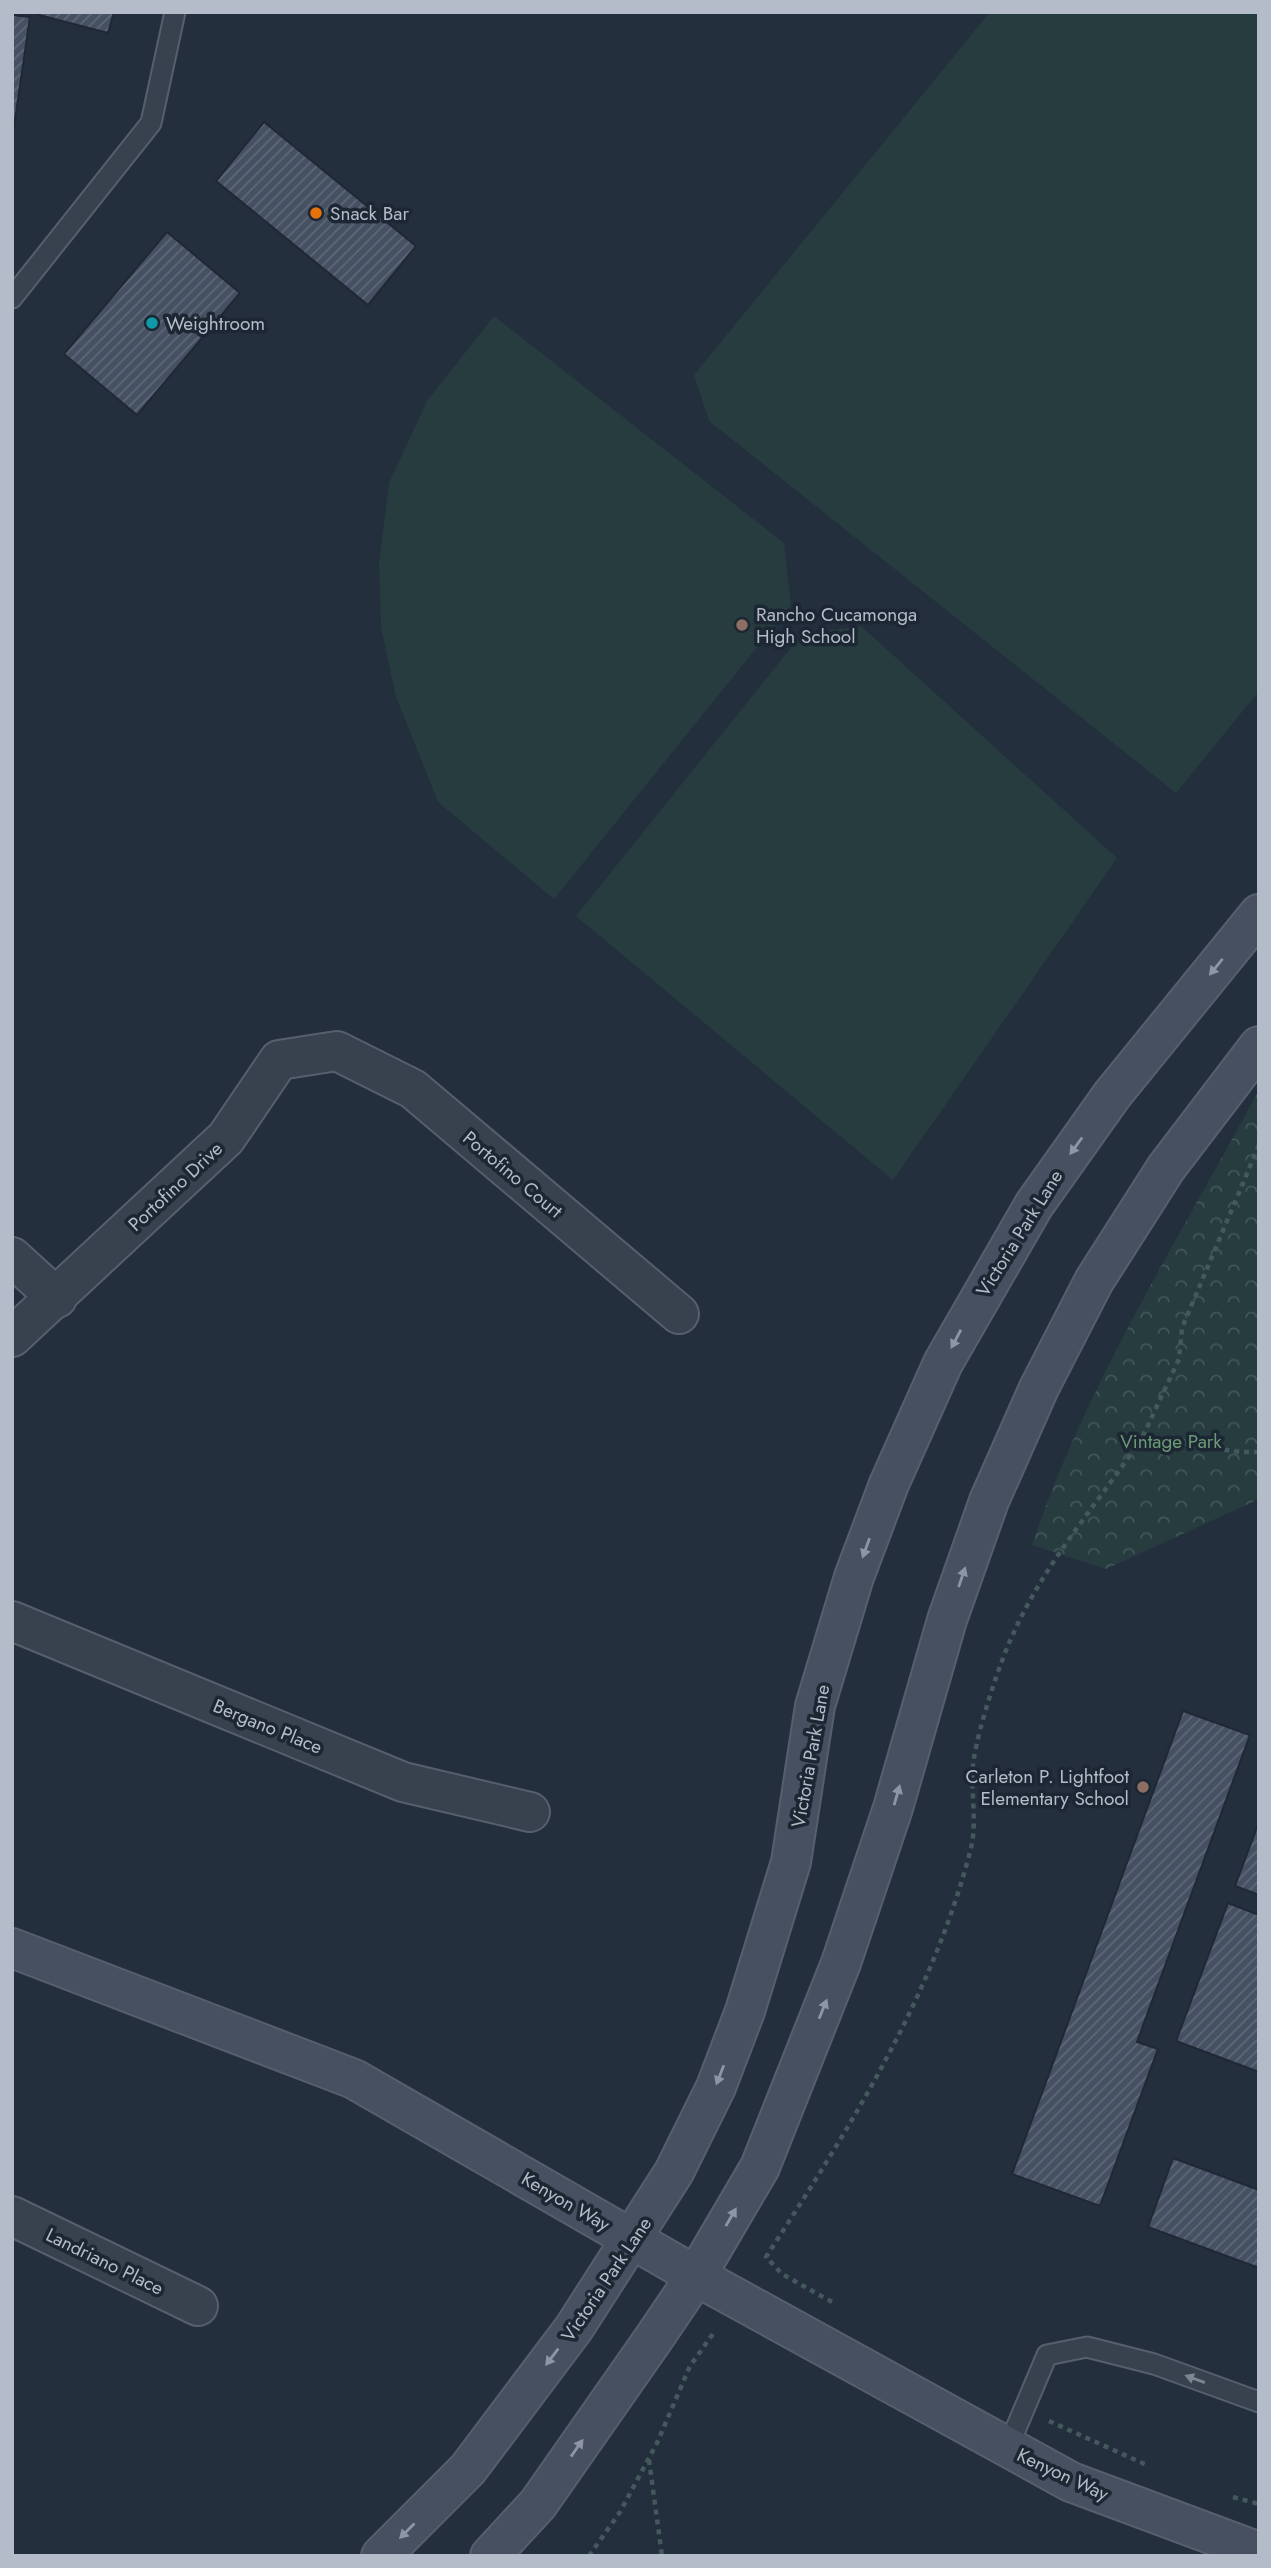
<svg xmlns="http://www.w3.org/2000/svg" width="1271" height="2568" font-family="Jost,sans-serif">
	<style>
		.grass { fill: #263c3f }
		.park { fill: url(#park-crowns) }
		.building { fill: url(#building-hatch); stroke: #1f2835; stroke-width: 2 }
		.lines { fill: none; stroke-linecap: round; stroke-linejoin: round }
		.lane-casing { stroke: #565f6c; stroke-width: 23 }
		.street-casing { stroke: #565f6c; stroke-width: 42 }
		.secondary-casing { stroke: #565f6c; stroke-width: 42 }
		.path { stroke: #44595c; stroke-width: 4.5; stroke-dasharray: 5 5; stroke-linecap: butt }
		.lane { stroke: #38414e; stroke-width: 19 }
		.street { stroke: #38414e; stroke-width: 38 }
		.secondary { stroke: #465061; stroke-width: 38 }
		.oneway { fill: #8e96a5 }
		.oneway2 { fill: #7c8592 }
		.food-dot { fill: #e8710a; stroke: #1d2633; stroke-width: 2.5 }
		.culture-dot { fill: #0f9aa8; stroke: #1d2633; stroke-width: 2.5 }
		.education-dot { fill: #8d6e63; stroke: #1d2633; stroke-width: 2.5 }
		.labels { text-anchor: middle; stroke-width: 7; stroke-linejoin: round; paint-order: stroke }
		.poi-label { font-size: 19px; fill: #b4bcc9; stroke: #1d2633; text-anchor: start }
		.street-label { font-size: 19px; fill: #b4bcc9; stroke: #1d2633 }
		.park-label { font-size: 19px; fill: #6b9a76; stroke: #1d2633 }
	</style>
	<defs>
		<pattern id="park-crowns" width="20" height="18" patternUnits="userSpaceOnUse" patternTransform="scale(1.75)"><rect width="20" height="18" fill="#263c3f"/><path d="M2 6a3 3 0 1 1 6 0M12 15a3 3 0 1 1 6 0" fill="none" stroke="#435659"/></pattern>
		<pattern id="building-hatch" width="6" height="6" patternUnits="userSpaceOnUse" patternTransform="scale(1.75)"><rect width="6" height="6" fill="#455162"/><path d="M-1 1l2-2M0 6l6-6M5 7l2-2" fill="none" stroke="#5d6877"/></pattern>
	</defs>
	<rect width="100%" height="100%" fill="#242f3e"/>
	<g class="grass">
		<polygon points="990,12 1259,12 1259,691 1176,793 709,421 694,375"/>
		<polygon points="494,316 784,543 791,605 554,899 438,802 396,697 381,627 379,562 389,483 427,401"/>
		<polygon points="861,626 1117,858 893,1180 576,916 802,634"/>
	</g>
	<path class="park" d="M1259,1090V1499L1106,1569L1032,1545C1086,1384 1179,1239 1259,1090Z"/>
	<g class="building">
		<polygon points="40,12 114,12 108,33 39,15"/>
		<polygon points="12,15 30,17 12,141"/>
		<polygon points="264,122 416,246 368,305 216,181"/>
		<polygon points="167,232 240,293 137,415 64,354"/>
		<polygon points="1183,1711 1250,1735 1137,2042 1158,2049 1100,2206 1012,2174"/>
		<polygon points="1259,1822 1259,1895 1235,1886"/>
		<polygon points="1228,1903 1259,1915 1259,2072 1176,2041"/>
		<polygon points="1173,2158 1259,2190 1259,2268 1148,2227"/>
	</g>
	<g class="lines">
		<defs>
			<g id="lane">
				<polyline points="12,298 151,123 175,12"/>
				<polyline points="1008,2447 1047,2355 1087,2347 1154,2364 1259,2402"/>
			</g>
			<g id="street">
				<polyline points="12,1257 57,1298"/>
				<polyline points="12,1337 226,1138 279,1060 337,1051 413,1089 679,1314"/>
				<polyline points="12,1621 403,1782 530,1812"/>
				<polyline points="12,2216 198,2306"/>
			</g>
			<g id="secondary">
				<polyline points="12,1948 354,2079 696,2276 1071,2482 1259,2552"/>
				<polyline points="381,2556 468,2469 574,2328 674,2172 716,2087 745,2011 791,1862 815,1706 854,1577 889,1484 943,1363 1034,1205 1112,1095 1259,914"/>
				<polyline points="490,2556 538,2504 654,2338 696,2276 760,2167 841,1963 893,1808 947,1620 989,1501 1039,1388 1094,1281 1166,1168 1259,1046"/>
			</g>
		</defs>
		<use href="#lane" class="lane-casing"/>
		<use href="#street" class="street-casing"/>
		<use href="#secondary" class="secondary-casing"/>
		<g class="path">
			<polyline points="1259,1145 1182,1328 1179,1359 1142,1438 1241,1452 1259,1452"/>
			<path d="M832,2302L782,2274L766,2257C849,2129 933,1997 971,1848C978,1819 969,1787 974,1758C979,1726 1000,1661 1014,1632C1046,1561 1099,1502 1142,1438"/>
			<polyline points="1049,2421 1149,2466"/>
			<polyline points="649,2460 662,2556"/>
			<polyline points="1233,2497 1259,2504"/>
			<polyline points="589,2556 620,2512 657,2443 690,2366 715,2331"/>
		</g>
		<use href="#lane" class="lane"/>
		<use href="#street" class="street"/>
		<use href="#secondary" class="secondary"/>
	</g>
	<defs><path id="oneway-solid" d="M-6-.8H1V-3.2L6.5 0L1 3.2V.8H-6Z" transform="scale(1.75)"/></defs>
	<g class="oneway">
		<use href="#oneway-solid" transform="translate(1216 967) rotate(129)"/>
		<use href="#oneway-solid" transform="translate(1076 1146) rotate(126)"/>
		<use href="#oneway-solid" transform="translate(956 1339) rotate(118)"/>
		<use href="#oneway-solid" transform="translate(866 1548) rotate(110)"/>
		<use href="#oneway-solid" transform="translate(962 1577) rotate(-71)"/>
		<use href="#oneway-solid" transform="translate(897 1795) rotate(-74)"/>
		<use href="#oneway-solid" transform="translate(823 2009) rotate(-68)"/>
		<use href="#oneway-solid" transform="translate(720 2075) rotate(111)"/>
		<use href="#oneway-solid" transform="translate(731 2217) rotate(-60)"/>
		<use href="#oneway-solid" transform="translate(552 2357) rotate(127)"/>
		<use href="#oneway-solid" transform="translate(577 2448) rotate(-55)"/>
		<use href="#oneway-solid" transform="translate(407 2531) rotate(135)"/>
	</g>
	<use class="oneway2" href="#oneway-solid" transform="translate(1195 2379) rotate(-160)"/>
	<circle class="food-dot" cx="316" cy="213" r="7"/>
	<circle class="culture-dot" cx="152" cy="323" r="7"/>
	<g class="education-dot">
		<circle cx="742" cy="625" r="7"/>
		<circle cx="1143" cy="1787" r="7"/>
	</g>
	<g class="labels">
		<g class="poi-label">
			<text x="330" y="220">Snack Bar</text>
			<text x="166" y="330">Weightroom</text>
			<text x="756" y="621">Rancho Cucamonga<tspan x="756" dy="22">High School</tspan></text>
			<text x="1129" y="1783" text-anchor="end">Carleton P. Lightfoot<tspan x="1129" dy="22">Elementary School</tspan></text>
		</g>
		<g class="street-label">
			<text transform="translate(513 1174) rotate(40)" y="7">Portofino Court</text>
			<text transform="translate(175 1186) rotate(-43)" y="7">Portofino Drive</text>
			<text transform="translate(1019 1233) rotate(-58)" y="7">Victoria Park Lane</text>
			<text transform="translate(268 1726) rotate(22)" y="7">Bergano Place</text>
			<text transform="translate(810 1756) rotate(-80)" y="7">Victoria Park Lane</text>
			<text transform="translate(566 2201) rotate(30)" y="7">Kenyon Way</text>
			<text transform="translate(105 2261) rotate(26)" y="7">Landriano Place</text>
			<text transform="translate(606 2279) rotate(-56)" y="7">Victoria Park Lane</text>
			<text transform="translate(1063 2474) rotate(25)" y="7">Kenyon Way</text>
		</g>
		<g class="park-label">
			<text x="1171" y="1448">Vintage Park</text>
		</g>
	</g>
	<rect width="1271" height="2568" fill="none" stroke="#b4bcc9" stroke-width="28"/>
</svg>
